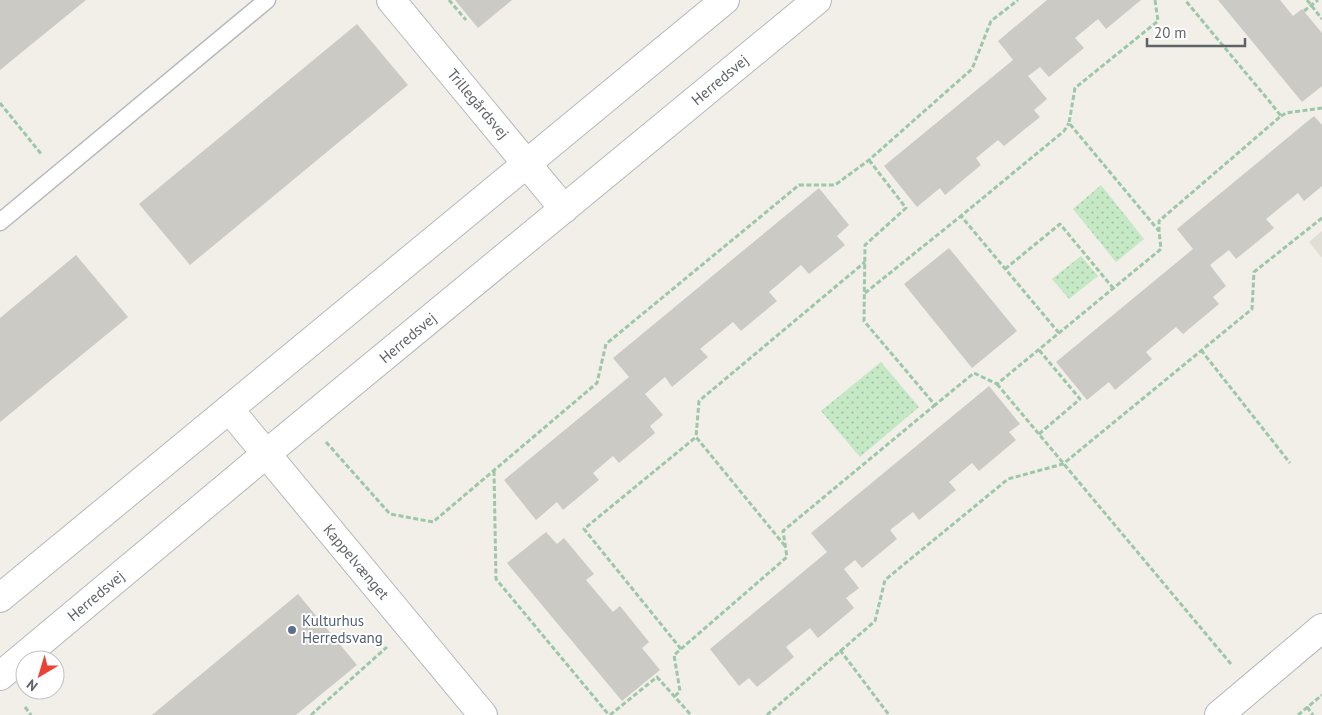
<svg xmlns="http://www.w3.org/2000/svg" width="1322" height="715" font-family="'PT Sans',sans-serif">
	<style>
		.education { fill: #e1ded6 }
		.park { fill: url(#park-dots) }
		.building { fill: #cccac5 }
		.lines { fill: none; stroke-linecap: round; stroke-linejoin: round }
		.service-casing { stroke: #b5b8bc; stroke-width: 19 }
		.minor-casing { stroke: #b5b8bc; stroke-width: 30 }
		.tertiary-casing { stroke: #b5b8bc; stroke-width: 30 }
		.path { stroke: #9cc7a9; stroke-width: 3; stroke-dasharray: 5 2.5; stroke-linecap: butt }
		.service { stroke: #fff; stroke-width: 16 }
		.minor { stroke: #fff; stroke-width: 28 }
		.tertiary { stroke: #fff; stroke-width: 28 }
		.service-dot { fill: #5c6f8a; stroke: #fff; stroke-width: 2 }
		.labels { text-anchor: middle; stroke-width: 4; stroke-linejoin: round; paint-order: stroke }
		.street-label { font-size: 15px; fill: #5f6368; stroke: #fff }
		.service-label { font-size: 15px; fill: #4e5e75; stroke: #fff; text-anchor: start }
	</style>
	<defs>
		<pattern id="park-dots" width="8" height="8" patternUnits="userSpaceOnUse" patternTransform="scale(1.25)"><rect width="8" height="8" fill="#c5e8c5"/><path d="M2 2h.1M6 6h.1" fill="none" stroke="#a3c0a4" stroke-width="1.8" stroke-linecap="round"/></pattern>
	</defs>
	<rect width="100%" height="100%" fill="#f1efe8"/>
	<polygon class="education" points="1322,231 1322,258 1309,242"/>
	<g class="park">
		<polygon points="1101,185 1144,239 1116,262 1073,209"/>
		<polygon points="1081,256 1098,276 1069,299 1052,279"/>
		<polygon points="881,362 919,407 860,457 821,411"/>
	</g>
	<g class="building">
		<polygon points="0,0 86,0 0,70"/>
		<polygon points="455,0 512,0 478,28"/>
		<polygon points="1047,0 1141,0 1106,29 1098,19 1075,38 1084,48 1049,77 1040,67 1028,76 1047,99 1034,110 1040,117 1004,146 998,140 976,158 981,165 945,195 940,188 917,207 884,166 1013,60 998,41"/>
		<polygon points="1218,0 1280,0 1293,16 1302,9 1322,33 1322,86 1302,102"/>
		<polygon points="357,24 408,85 190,265 139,204"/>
		<polygon points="1314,116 1322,125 1322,186 1304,201 1298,193 1266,219 1274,228 1236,259 1229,250 1210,265 1226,286 1213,297 1219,304 1183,334 1176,327 1146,352 1152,359 1115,390 1109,382 1087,400 1056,362 1193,249 1177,229"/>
		<polygon points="819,188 849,225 837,236 845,245 809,274 801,265 769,292 777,301 741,331 733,322 700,349 708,357 672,387 665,377 645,394 663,415 650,426 655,433 619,463 613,456 593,473 599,480 563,510 557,502 536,520 504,480 629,377 613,358"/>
		<polygon points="949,248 1017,331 972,368 904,284"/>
		<polygon points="76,255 128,317 0,422 0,318"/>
		<polygon points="989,386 1020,424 1009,432 1016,440 979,471 972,463 949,482 956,490 919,520 913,512 890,530 897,539 862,568 855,560 844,569 859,588 846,598 854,608 818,638 810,628 786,647 794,657 757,687 749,678 739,686 710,649 827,552 811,533"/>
		<polygon points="546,532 557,544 564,538 594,574 586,580 613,612 620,606 649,642 642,648 660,670 622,701 507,563"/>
		<polygon points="298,594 357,665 296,715 152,715"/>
	</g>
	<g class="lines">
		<defs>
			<polyline id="service" points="0,222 267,0"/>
			<g id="minor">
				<polyline points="391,0 564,209"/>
				<polyline points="229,409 483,715"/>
				<polyline points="1219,715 1322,628"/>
			</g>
			<g id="tertiary">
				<polyline points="0,598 725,0"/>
				<polyline points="0,676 266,454 817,0"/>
			</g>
		</defs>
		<use href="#service" class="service-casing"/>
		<use href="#minor" class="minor-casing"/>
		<use href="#tertiary" class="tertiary-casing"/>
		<g class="path">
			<polyline points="449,0 466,20"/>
			<polyline points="1155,0 1158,21 1075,88 1069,123 1159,231"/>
			<polyline points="1307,0 1322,19"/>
			<polyline points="1304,11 1318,0"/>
			<polyline points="0,103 42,155"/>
			<polyline points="1281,116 1286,113 1322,108"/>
			<polyline points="869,160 906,208 865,245 864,321 935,405 974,373 997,384 1161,249 1159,231 1159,221 1281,116 1270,102 1185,0"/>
			<polyline points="1005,269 1060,224 1113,288"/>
			<polyline points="865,293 961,216"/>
			<polyline points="1059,333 961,216 1064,131 1069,123"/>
			<polyline points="1201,350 1290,463"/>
			<polyline points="997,384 1231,664"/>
			<polyline points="1039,434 1080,399 1039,350"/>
			<polyline points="326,442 390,514 433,522 597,383 606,344 799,185 835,185 869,160 972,69 991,21 1018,0"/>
			<polyline points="494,471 496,579 609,715"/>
			<polyline points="785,546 696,437 699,401 865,262"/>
			<polyline points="681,649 584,529 696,437"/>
			<polyline points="840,650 889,715"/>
			<polyline points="675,696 680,691 674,655 787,557 783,531 935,405"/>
			<polyline points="25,707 31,715"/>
			<polyline points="1307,707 1313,715"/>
			<polyline points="311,715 387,647"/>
			<polyline points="610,715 657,677 691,715"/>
			<polyline points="767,715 875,621 885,580 1008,479 1063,464 1252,309 1254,272 1322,218"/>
			<polyline points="1298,715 1322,695"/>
		</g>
		<use href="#service" class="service"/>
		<use href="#minor" class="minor"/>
		<use href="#tertiary" class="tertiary"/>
	</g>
	<circle class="service-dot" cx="292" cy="630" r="5"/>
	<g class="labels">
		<g class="street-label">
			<text transform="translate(720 80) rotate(-40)" y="5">Herredsvej</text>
			<text transform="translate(478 104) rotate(50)" y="5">Trillegårdsvej</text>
			<text transform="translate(408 338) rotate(-40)" y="5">Herredsvej</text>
			<text transform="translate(356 562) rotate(50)" y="5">Kappelvænget</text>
			<text transform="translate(96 596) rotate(-40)" y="5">Herredsvej</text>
		</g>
		<g class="service-label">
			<text x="302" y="626">Kulturhus<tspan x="302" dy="17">Herredsvang</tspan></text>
		</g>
	</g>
	<g transform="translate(40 675) rotate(218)"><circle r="24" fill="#ffffff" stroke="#bfc1c3"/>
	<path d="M0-4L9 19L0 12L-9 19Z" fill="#ea4335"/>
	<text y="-8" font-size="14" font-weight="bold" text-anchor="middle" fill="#5f6368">N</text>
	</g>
	<path d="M1147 38v8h98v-8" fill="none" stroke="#5f6368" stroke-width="2.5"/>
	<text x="1154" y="38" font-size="15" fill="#5f6368" stroke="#ffffff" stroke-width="4" paint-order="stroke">20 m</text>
</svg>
